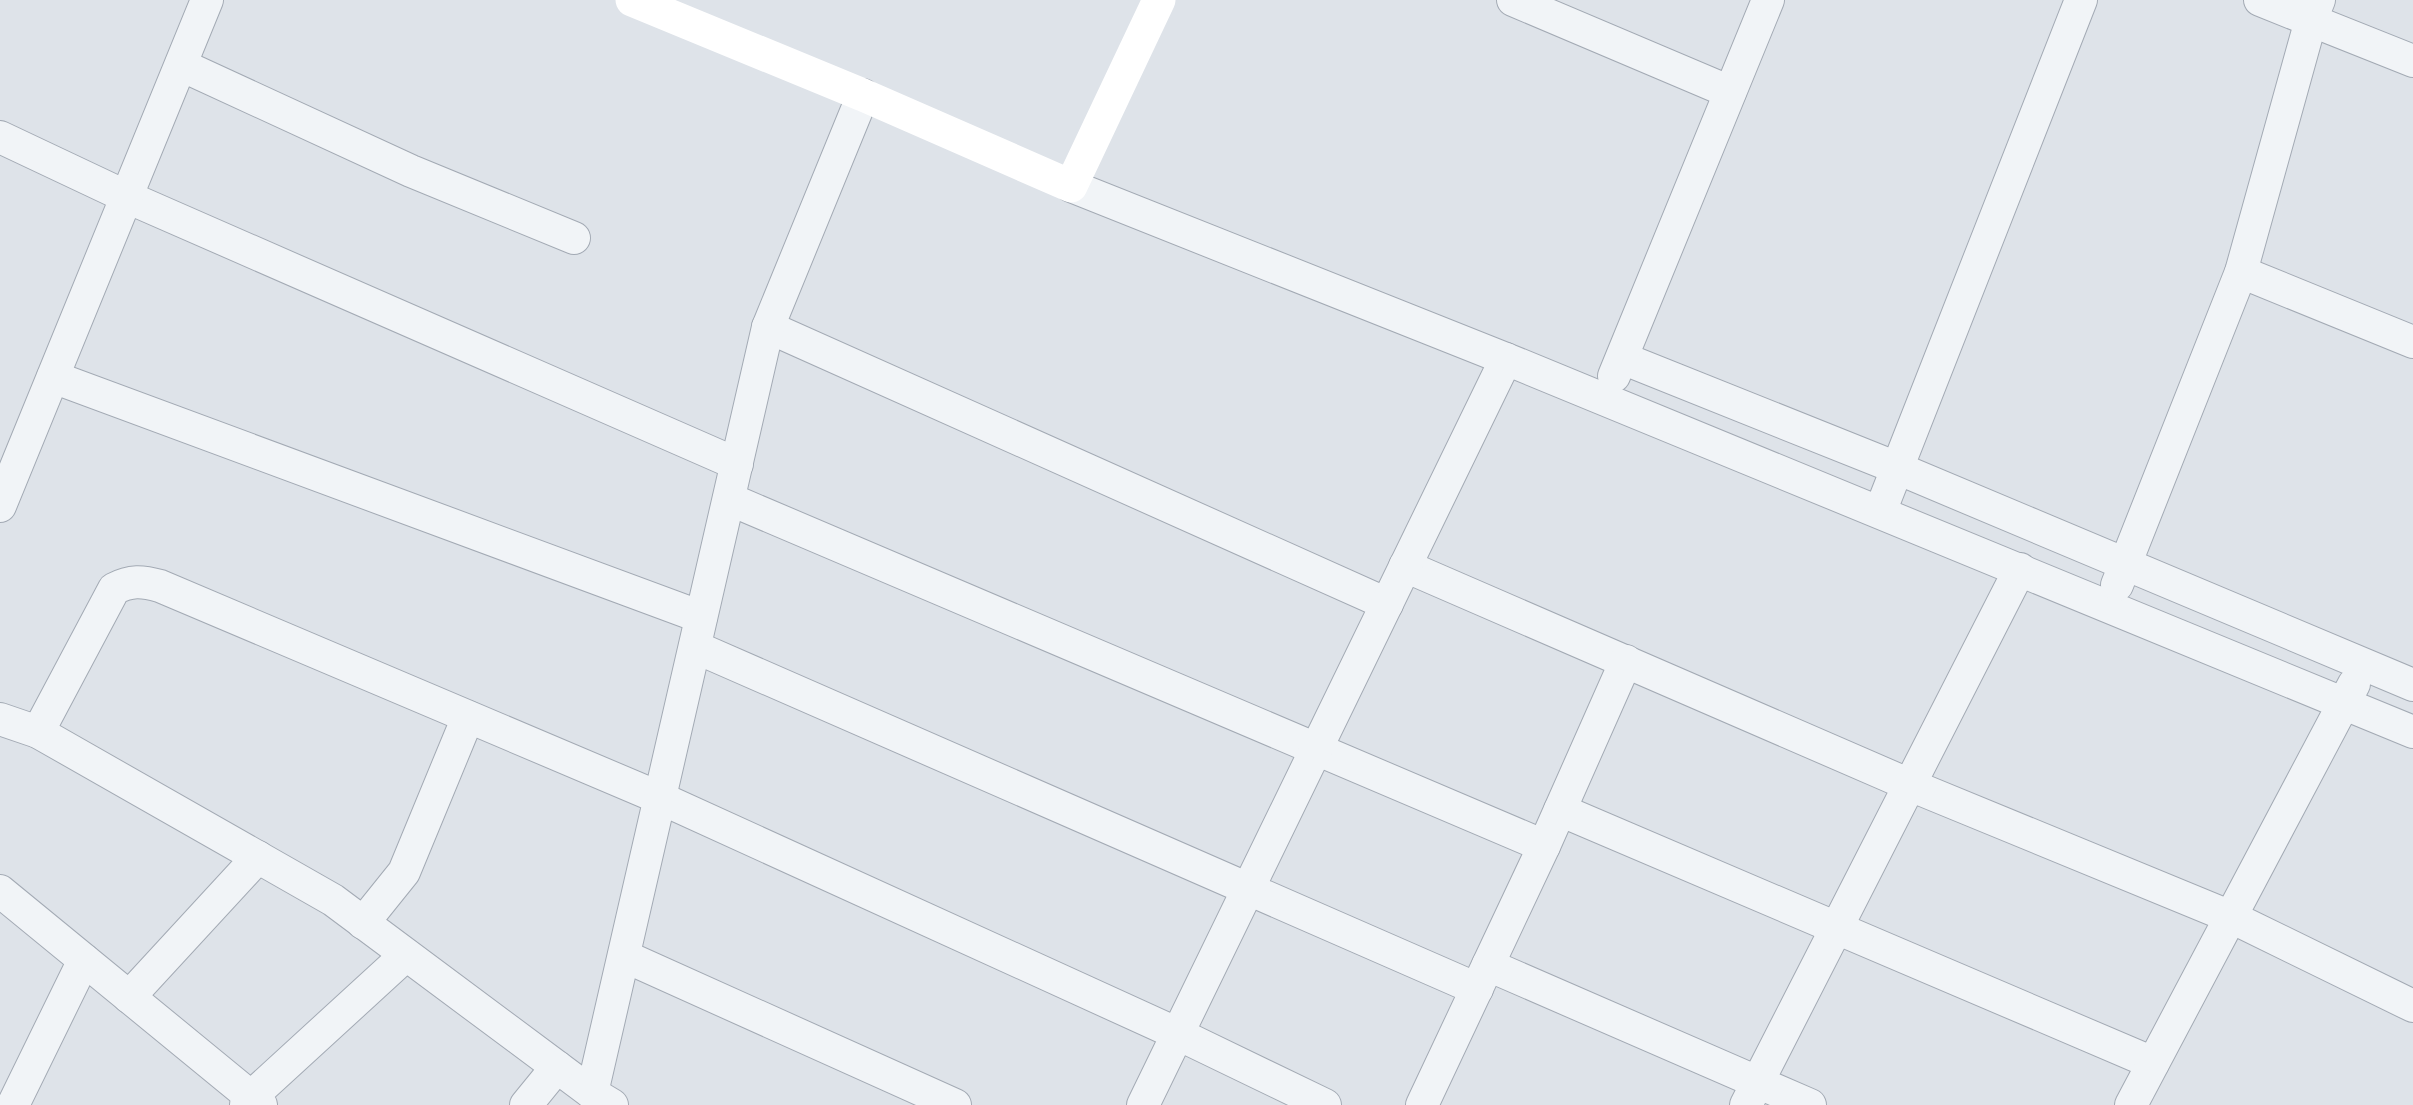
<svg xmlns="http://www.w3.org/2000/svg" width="2413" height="1105" font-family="Quicksand,sans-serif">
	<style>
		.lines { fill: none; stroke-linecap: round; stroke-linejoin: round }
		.street-casing { stroke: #a3aab4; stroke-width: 34 }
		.street { stroke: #f1f4f7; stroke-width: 32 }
		.secondary { stroke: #fff; stroke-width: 33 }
	</style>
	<rect width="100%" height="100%" fill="#dee3e9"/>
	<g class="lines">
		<defs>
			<g id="street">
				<polyline points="1513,0 1730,92"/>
				<polyline points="2260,0 2413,61"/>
				<polyline points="181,65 411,171 574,238"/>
				<polyline points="0,137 127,197 737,464"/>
				<polyline points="1071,186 1506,359 2413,732"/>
				<polyline points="2241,272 2413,342"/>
				<polyline points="768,327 1387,604"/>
				<polyline points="1622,358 1897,468 2413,685"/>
				<polyline points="1614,376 1768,0"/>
				<polyline points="53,377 701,617"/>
				<polyline points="729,499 1544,846"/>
				<polyline points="0,506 207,0"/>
				<polyline points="1880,512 2081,0"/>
				<polyline points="1405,566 1910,785 2231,917 2413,1006"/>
				<polyline points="2117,585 2241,272 2311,20 2319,0"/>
				<polyline points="695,647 1477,989"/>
				<polyline points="0,719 38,732 333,900 592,1093 612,1105"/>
				<path d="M38,732L114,589C131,580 142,581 160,586L660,798L1178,1034L1325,1105"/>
				<polyline points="1560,810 2153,1063"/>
				<polyline points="0,891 261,1105"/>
				<polyline points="363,923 404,872 468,717"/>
				<polyline points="624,956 955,1105"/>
				<polyline points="1488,965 1810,1105"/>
				<polyline points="129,997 258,857"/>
				<polyline points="592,1093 768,327 863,95"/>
				<polyline points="13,1105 84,960"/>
				<polyline points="246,1105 251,1097 406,955"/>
				<polyline points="526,1105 557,1067"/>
				<polyline points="1143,1105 1506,359"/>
				<polyline points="1422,1105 1544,846 1626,661"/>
				<polyline points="1746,1105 2020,569"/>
				<polyline points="2131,1105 2354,684"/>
			</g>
		</defs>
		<use href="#street" class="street-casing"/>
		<use href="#street" class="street"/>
		<polyline class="secondary" points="632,0 863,95 1071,186 1159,0"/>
	</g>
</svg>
